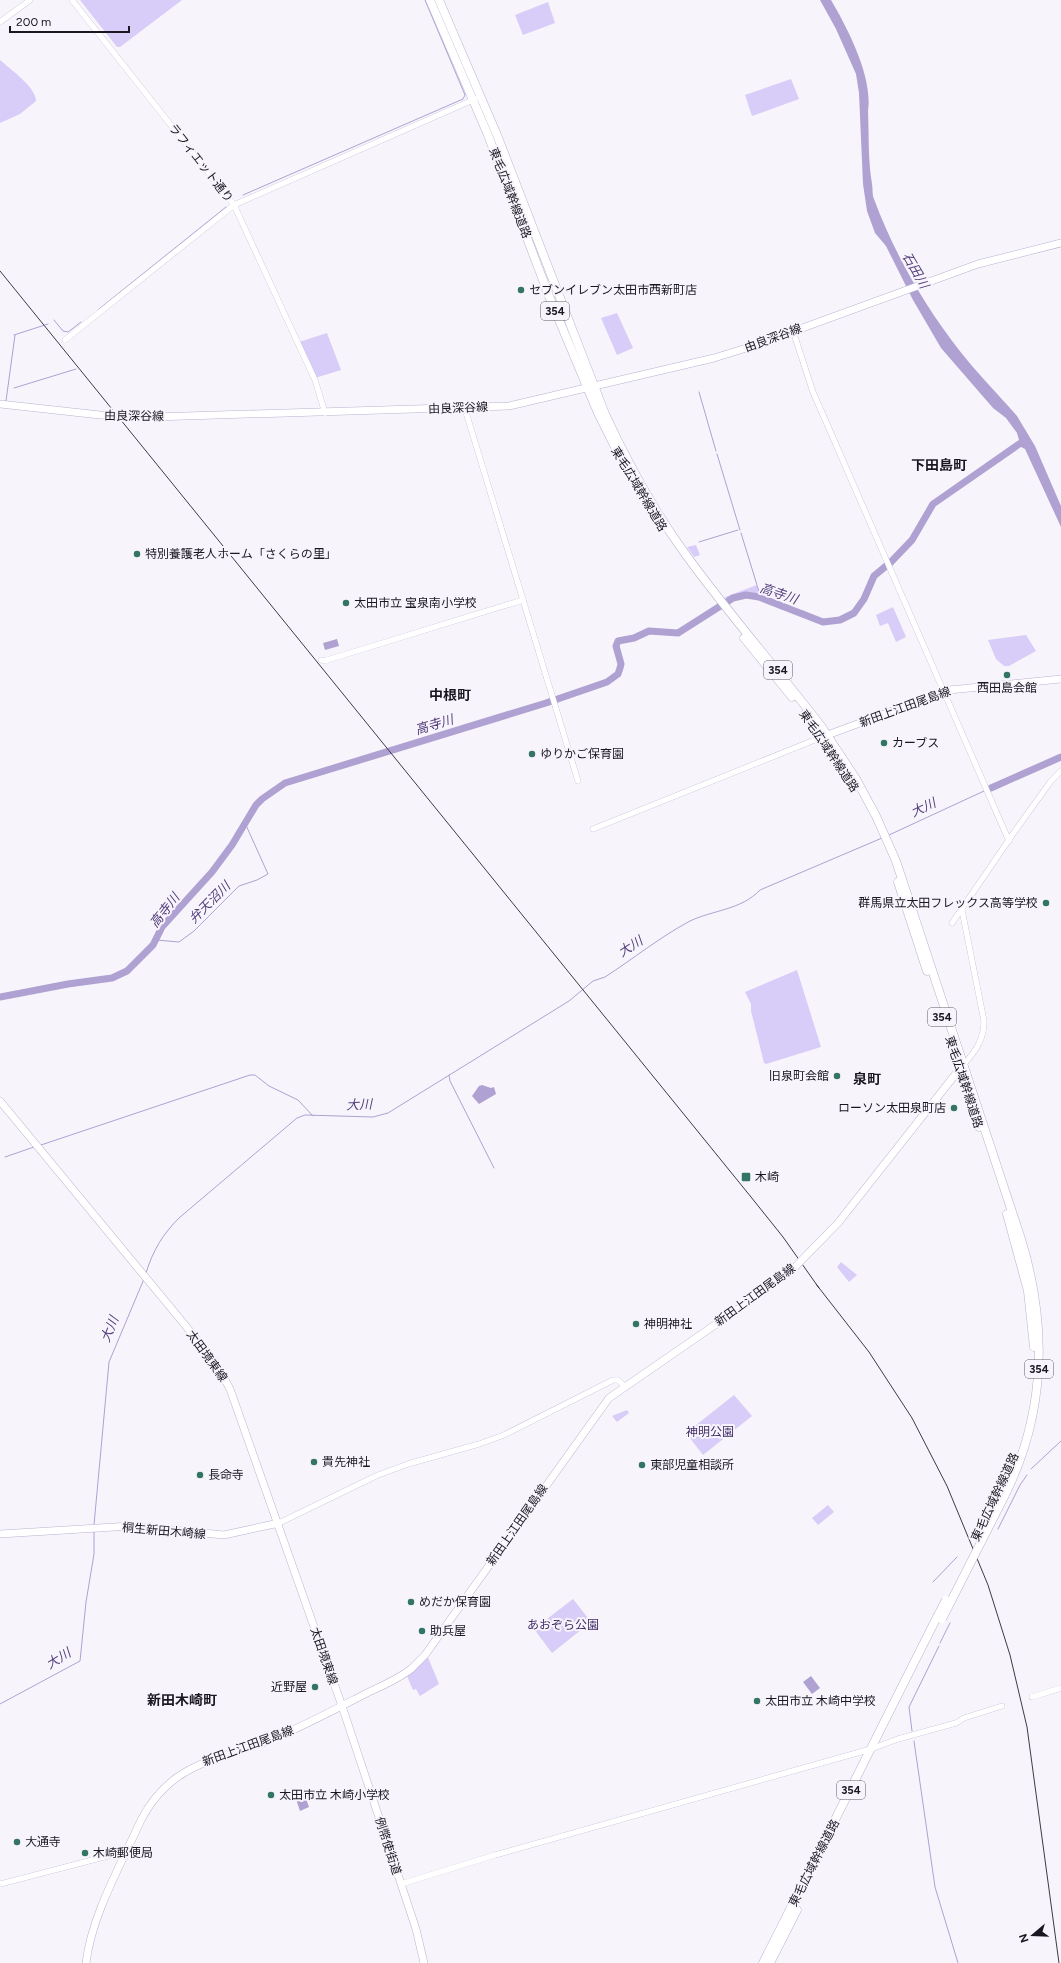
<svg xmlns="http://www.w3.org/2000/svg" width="1061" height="1963" font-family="Figtree,'Noto Sans JP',sans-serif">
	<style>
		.green { fill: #d8ccf8 }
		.water { fill: #afa1d2 }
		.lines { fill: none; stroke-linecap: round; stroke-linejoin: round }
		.stream { stroke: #afa1d2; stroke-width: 1 }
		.river { stroke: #afa1d2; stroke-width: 7 }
		.minor-casing { stroke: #bab2d0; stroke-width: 6 }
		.major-casing { stroke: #bab2d0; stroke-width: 8 }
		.highway-casing { stroke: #bab2d0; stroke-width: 9 }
		.minor { stroke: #fff; stroke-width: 5.5 }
		.major { stroke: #fff; stroke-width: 7 }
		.highway { stroke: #fff; stroke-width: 8 }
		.rail { stroke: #3d3a45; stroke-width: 1 }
		.major-bridge-casing { stroke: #bab2d0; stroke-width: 8; stroke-linecap: butt }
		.highway-bridge-casing { stroke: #bab2d0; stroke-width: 9; stroke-linecap: butt }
		.major-bridge { stroke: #fff; stroke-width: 7 }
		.highway-bridge { stroke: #fff; stroke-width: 8 }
		.poi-dot { fill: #337465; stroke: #f7f5fb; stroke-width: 1.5 }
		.labels { text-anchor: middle; stroke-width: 4; stroke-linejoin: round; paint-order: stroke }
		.shield { fill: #f7f5fb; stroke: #5c5a63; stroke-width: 1 }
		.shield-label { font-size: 11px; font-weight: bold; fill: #1a1722 }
		.street-label { font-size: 12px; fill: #1a1722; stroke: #f7f5fb }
		.poi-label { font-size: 12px; fill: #1a1722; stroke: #f7f5fb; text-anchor: start }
		.park-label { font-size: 12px; fill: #402b66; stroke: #f7f5fb }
		.water-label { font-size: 13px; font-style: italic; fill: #553f7d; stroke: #f7f5fb }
		.quarter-label { font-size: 14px; font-weight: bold; fill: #1a1722; stroke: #f7f5fb }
	</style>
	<rect width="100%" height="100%" fill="#f7f5fb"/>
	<g class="green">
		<polygon points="80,0 182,0 120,47 117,47"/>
		<polygon points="548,2 555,23 523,35 515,15"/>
		<path d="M0,60C10,69 36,87 36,101L20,114L0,123Z"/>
		<polygon points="791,79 799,99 752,116 745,95"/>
		<polygon points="617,313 633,348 617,355 601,318"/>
		<polygon points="327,333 341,370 315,378 299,342"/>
		<polygon points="696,545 700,555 694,557 687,547"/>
		<path d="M757,585L760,595L802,611L804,610L806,613C782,604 752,585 727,600L725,597Z"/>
		<polygon points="893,607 906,637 896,642 888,623 880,626 876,615"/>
		<polygon points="1026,635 1036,651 1009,666 1004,666 996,659 988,640"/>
		<polygon points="797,970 821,1047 766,1064 764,1063 751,1011 751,1004 745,992"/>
		<polygon points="841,1262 857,1275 849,1282 837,1267"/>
		<polygon points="734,1395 752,1416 703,1455 686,1433"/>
		<polygon points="627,1410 629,1413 617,1422 612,1416"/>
		<polygon points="828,1505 834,1512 818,1525 812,1518"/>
		<polygon points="573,1599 591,1622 552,1653 534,1629"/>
		<polygon points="427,1655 439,1684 420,1696 416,1689 413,1690 407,1676"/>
	</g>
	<g class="water">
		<path d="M820,0H831C848,29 873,77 868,111C869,136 868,160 872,184C873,189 872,195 874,199C894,253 924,305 959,350C977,373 998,394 1017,416L1035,446L1061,506V527L1025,449L1021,447L1017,433L1006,418L993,408L941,348L913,300L886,246L875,233L867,211L863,184L859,93L856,74L836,29Z"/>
		<polygon points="337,639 339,646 325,650 323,643"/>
		<polygon points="482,1085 491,1088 494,1087 496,1094 479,1104 472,1096 479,1086"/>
		<polygon points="811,1676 820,1688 812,1694 803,1682"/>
		<polygon points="304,1793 309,1807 300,1811 295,1796"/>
	</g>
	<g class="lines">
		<g class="stream">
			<polyline points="243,195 463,99 465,95 425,0"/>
			<polyline points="99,309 226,207"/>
			<polyline points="54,320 63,331 68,332 81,322"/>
			<polyline points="14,335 48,324"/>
			<polyline points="14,388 76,369"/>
			<polyline points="699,392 716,451"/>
			<polyline points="6,401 15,335"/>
			<polyline points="717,454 740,530"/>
			<polyline points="741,533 757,585"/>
			<polyline points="699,542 738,530"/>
			<polyline points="757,586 759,591"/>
			<polyline points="889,835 984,791"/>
			<polyline points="156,940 179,942 194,931 239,886 257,880 268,874 245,823"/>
			<polyline points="449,1075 450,1081 494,1168"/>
			<polyline points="41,1145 250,1075 255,1075 269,1086 298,1100 313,1116"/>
			<polyline points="5,1157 34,1147"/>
			<path d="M146,1273C153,1250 163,1234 179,1218L297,1118L305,1115L373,1117L388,1113L569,1001L593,981L605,977C633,959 660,937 690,921C713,910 741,910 760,890L882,838"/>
			<polyline points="1031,1469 1061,1441"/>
			<polyline points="94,1525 109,1362 144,1279"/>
			<polyline points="998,1529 1020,1485 1027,1475"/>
			<polyline points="933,1582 957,1557"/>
			<polyline points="940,1643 950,1623"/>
			<polyline points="0,1704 80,1661 86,1602 94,1554 94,1532"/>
			<polyline points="912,1731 909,1707 939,1646"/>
			<polyline points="914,1741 935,1887 958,1963"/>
		</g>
		<g class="river">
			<polyline points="890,563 912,540 933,504 1025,440"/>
			<polyline points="991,788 1061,757"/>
			<polyline points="0,997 68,984 112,978 127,971 153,945 162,927 212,872 232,845 256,805 262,799 285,783 546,703 607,682 618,674 620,668 621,664 616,646 618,641 634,638 649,631 678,633 733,598 746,595 759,597 823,622 840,620 854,613 864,599 874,576 886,566"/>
		</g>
		<defs>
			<g id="minor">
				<polyline points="72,0 234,205 315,380 325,413"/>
				<polyline points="0,22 30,0"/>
				<polyline points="793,331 813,392 1009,841"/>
				<polyline points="65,340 234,205 475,99"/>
				<polyline points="465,409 578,781"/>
				<polyline points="321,660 324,661 523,600"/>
				<polyline points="593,829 822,737"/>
				<path d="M962,910L984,1021C984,1039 976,1051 964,1064"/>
				<polyline points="952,923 1015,831 1051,781 1061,771"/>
				<polyline points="279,1523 378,1475 408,1464 479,1444 504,1435 613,1380 618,1380 624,1386"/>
				<polyline points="1032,1697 1061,1688"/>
				<polyline points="0,1884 127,1851"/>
				<polyline points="401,1884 495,1855 871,1749 898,1739 956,1723 964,1718 1002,1706"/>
			</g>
			<g id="major">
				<polyline points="0,404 100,415 154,417 509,406 714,358 753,346 978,264 1061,243"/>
				<polyline points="822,737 949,690 1061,679"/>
				<polyline points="0,1101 185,1325 215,1362 230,1389 342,1706 416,1929 424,1963"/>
				<polyline points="838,1223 962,1066"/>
				<polyline points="0,1534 131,1526 224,1535 279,1523"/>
				<path d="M86,1963C92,1914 121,1865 141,1820C171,1763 214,1761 268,1741C300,1728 332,1711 363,1695C379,1687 397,1680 411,1669L425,1655L609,1398L738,1309"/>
			</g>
			<g id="highway">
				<polyline points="430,0 488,135 549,296 598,413 620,457"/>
				<path d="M439,0L497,135L605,414C628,464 654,511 686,555C729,614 777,669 821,726L856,779L876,816L896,861L1021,1239C1048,1327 1046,1412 1005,1495"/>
				<polyline points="744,638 792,697"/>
				<polyline points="805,714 823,739"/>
				<polyline points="898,882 927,971"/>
				<polyline points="953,1049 979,1127"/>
				<polyline points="1007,1214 1028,1291 1034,1347"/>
				<polyline points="763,1963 937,1617"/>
				<polyline points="770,1963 797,1910"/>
			</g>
		</defs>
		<use href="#minor" class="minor-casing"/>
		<use href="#major" class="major-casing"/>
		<use href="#highway" class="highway-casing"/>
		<use href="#minor" class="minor"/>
		<use href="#major" class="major"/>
		<use href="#highway" class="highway"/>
		<g class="rail">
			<polyline points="0,271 751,1197 783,1237 819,1288"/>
			<polyline points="816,1284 869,1352 912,1418 947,1486 988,1585 1010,1655 1027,1727 1059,1963"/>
		</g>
		<defs>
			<polyline id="major-bridge" points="738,1309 795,1267 838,1223"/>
			<g id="highway-bridge">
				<polyline points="937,1617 946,1600"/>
				<polyline points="942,1619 1005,1495"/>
			</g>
		</defs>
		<use href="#major-bridge" class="major-bridge-casing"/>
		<use href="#highway-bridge" class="highway-bridge-casing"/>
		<use href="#major-bridge" class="major-bridge"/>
		<use href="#highway-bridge" class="highway-bridge"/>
	</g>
	<g class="poi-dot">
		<circle cx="521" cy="290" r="4"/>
		<circle cx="137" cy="554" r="4"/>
		<circle cx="346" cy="603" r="4"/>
		<circle cx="1007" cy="675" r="4"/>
		<circle cx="884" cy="743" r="4"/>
		<circle cx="532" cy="754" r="4"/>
		<circle cx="1046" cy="903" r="4"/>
		<circle cx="837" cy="1076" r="4"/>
		<circle cx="954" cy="1108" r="4"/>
		<rect x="741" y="1172" width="10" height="10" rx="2"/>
		<circle cx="636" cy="1324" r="4"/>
		<circle cx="314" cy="1462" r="4"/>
		<circle cx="642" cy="1465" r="4"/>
		<circle cx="200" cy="1475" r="4"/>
		<circle cx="411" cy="1602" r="4"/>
		<circle cx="422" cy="1631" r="4"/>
		<circle cx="315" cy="1687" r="4"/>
		<circle cx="757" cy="1701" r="4"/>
		<circle cx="271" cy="1795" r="4"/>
		<circle cx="17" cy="1842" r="4"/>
		<circle cx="85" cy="1853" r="4"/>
	</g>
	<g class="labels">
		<g class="shield">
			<rect x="541" y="302" width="28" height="18" rx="3"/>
			<rect x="764" y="661" width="28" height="18" rx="3"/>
			<rect x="928" y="1008" width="28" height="18" rx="3"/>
			<rect x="1025" y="1360" width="28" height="18" rx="3"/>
			<rect x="837" y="1781" width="28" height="18" rx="3"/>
		</g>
		<g class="shield-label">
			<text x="555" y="315">354</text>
			<text x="778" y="674">354</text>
			<text x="942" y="1021">354</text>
			<text x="1039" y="1373">354</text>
			<text x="851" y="1794">354</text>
		</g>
		<g class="street-label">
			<text transform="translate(201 163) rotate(52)" y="4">ラフィエット通り</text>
			<text transform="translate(510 193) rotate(69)" y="4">東毛広域幹線道路</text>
			<text transform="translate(773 338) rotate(-20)" y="4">由良深谷線</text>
			<text transform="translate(458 408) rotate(-2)" y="4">由良深谷線</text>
			<text transform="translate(134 416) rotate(1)" y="4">由良深谷線</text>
			<text transform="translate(639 489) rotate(59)" y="4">東毛広域幹線道路</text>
			<text transform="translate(905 707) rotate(-20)" y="4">新田上江田尾島線</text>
			<text transform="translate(829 751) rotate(56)" y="4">東毛広域幹線道路</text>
			<text transform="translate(964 1082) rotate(72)" y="4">東毛広域幹線道路</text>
			<text transform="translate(755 1295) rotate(-36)" y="4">新田上江田尾島線</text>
			<text transform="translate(207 1356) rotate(54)" y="4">太田境東線</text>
			<text transform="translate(995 1497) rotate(-65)" y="4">東毛広域幹線道路</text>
			<text transform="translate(517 1525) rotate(-55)" y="4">新田上江田尾島線</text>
			<text transform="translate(164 1531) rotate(5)" y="4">桐生新田木崎線</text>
			<text transform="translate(324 1656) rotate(71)" y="4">太田境東線</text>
			<text transform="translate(248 1746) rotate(-20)" y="4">新田上江田尾島線</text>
			<text transform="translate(388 1846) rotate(72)" y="4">例幣使街道</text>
			<text transform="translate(814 1863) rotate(-63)" y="4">東毛広域幹線道路</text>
		</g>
		<g class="poi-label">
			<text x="529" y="294">セブンイレブン太田市西新町店</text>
			<text x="145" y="558">特別養護老人ホーム「さくらの里」</text>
			<text x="354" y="607">太田市立 宝泉南小学校</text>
			<text x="1007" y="692" text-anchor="middle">西田島会館</text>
			<text x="892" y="747">カーブス</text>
			<text x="540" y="758">ゆりかご保育園</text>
			<text x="1038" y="907" text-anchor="end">群馬県立太田フレックス高等学校</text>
			<text x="829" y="1080" text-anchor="end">旧泉町会館</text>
			<text x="946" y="1112" text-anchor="end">ローソン太田泉町店</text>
			<text x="755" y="1181">木崎</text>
			<text x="644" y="1328">神明神社</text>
			<text x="322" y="1466">貴先神社</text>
			<text x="650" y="1469">東部児童相談所</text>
			<text x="208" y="1479">長命寺</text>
			<text x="419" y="1606">めだか保育園</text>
			<text x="430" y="1635">助兵屋</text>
			<text x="307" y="1691" text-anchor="end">近野屋</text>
			<text x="765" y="1705">太田市立 木崎中学校</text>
			<text x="279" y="1799">太田市立 木崎小学校</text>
			<text x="25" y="1846">大通寺</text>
			<text x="93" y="1857">木崎郵便局</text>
		</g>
		<g class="park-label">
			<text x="710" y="1436">神明公園</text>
			<text x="563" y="1629">あおぞら公園</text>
		</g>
		<g class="water-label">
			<text transform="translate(916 270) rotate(60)" y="5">石田川</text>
			<text transform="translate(779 593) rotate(19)" y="5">高寺川</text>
			<text transform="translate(434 724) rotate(-17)" y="5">高寺川</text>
			<text transform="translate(923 807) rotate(-25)" y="5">大川</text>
			<text transform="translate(209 902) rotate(-45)" y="5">弁天沼川</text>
			<text transform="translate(164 910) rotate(-52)" y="5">高寺川</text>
			<text transform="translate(630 946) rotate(-33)" y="5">大川</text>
			<text transform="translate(359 1104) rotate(-2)" y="5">大川</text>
			<text transform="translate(109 1329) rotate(-68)" y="5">大川</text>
			<text transform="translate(58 1658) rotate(-32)" y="5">大川</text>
		</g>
		<g class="quarter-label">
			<text x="939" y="470">下田島町</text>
			<text x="450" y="700">中根町</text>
			<text x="867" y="1084">泉町</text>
			<text x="182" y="1705">新田木崎町</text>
		</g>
	</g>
	<g transform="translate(1033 1935) rotate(251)" stroke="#f7f5fb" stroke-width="3" paint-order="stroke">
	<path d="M0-3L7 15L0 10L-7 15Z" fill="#1a1722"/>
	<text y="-6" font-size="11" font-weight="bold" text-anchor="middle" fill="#1a1722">N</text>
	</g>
	<path d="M10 26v6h119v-6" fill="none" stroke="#1a1722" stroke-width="2"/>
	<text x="16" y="26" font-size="12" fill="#1a1722" stroke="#f7f5fb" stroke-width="3" paint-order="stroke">200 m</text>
</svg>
